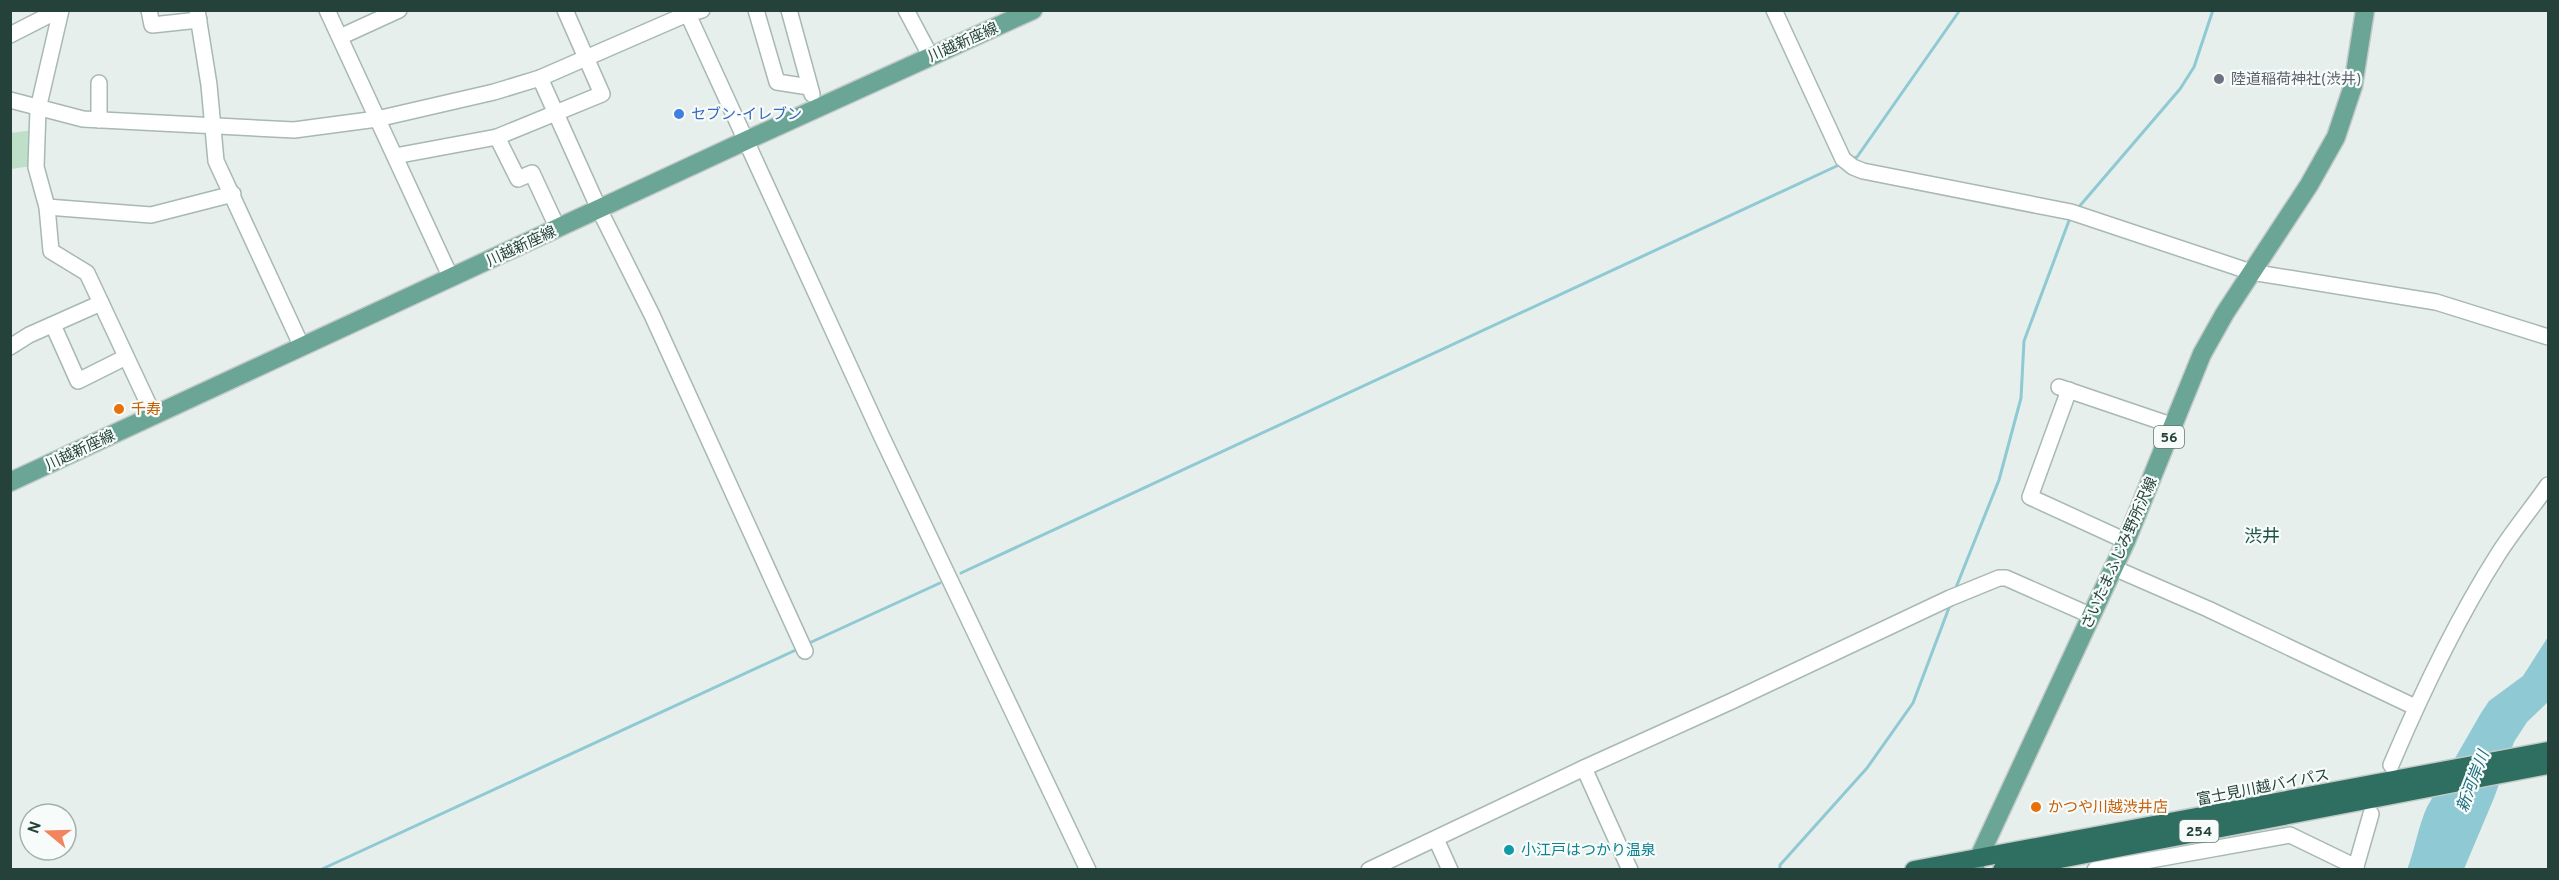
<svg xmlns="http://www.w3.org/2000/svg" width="2559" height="880" font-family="Overpass,'Noto Sans JP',sans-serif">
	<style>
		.green { fill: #bfe0c8 }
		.water { fill: #8ec9d4 }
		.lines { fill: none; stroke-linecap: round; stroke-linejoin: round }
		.stream { stroke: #8ec9d4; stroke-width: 3 }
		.minor-casing { stroke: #a8b8b2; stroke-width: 18 }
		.major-casing { stroke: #c2cac8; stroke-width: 21 }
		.highway-casing { stroke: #c2cac8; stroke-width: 21 }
		.minor { stroke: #fff; stroke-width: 15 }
		.major { stroke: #6aa596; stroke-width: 18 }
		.highway { stroke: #2f6f62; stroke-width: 18 }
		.worship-dot { fill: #6b7280; stroke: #f7fbf9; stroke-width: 2 }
		.shop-dot { fill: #3f7fe0; stroke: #f7fbf9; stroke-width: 2 }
		.food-dot { fill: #e8710a; stroke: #f7fbf9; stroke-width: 2 }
		.culture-dot { fill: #0f9aa8; stroke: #f7fbf9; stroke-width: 2 }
		.labels { text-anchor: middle; stroke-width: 4.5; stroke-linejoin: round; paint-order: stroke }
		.shield { fill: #f7fbf9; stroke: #637a73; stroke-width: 1.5 }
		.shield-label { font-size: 14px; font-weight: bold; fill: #24423a }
		.street-label { font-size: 15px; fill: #24423a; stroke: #f7fbf9 }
		.worship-label { font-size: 15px; fill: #5b616d; stroke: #f7fbf9; text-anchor: start }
		.shop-label { font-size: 15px; fill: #366cbe; stroke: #f7fbf9; text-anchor: start }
		.food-label { font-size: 15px; fill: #c56008; stroke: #f7fbf9; text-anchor: start }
		.culture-label { font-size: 15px; fill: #0d838f; stroke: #f7fbf9; text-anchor: start }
		.water-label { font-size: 16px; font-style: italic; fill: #1c6f80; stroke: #f7fbf9 }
		.quarter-label { font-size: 18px; fill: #1f5548; stroke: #f7fbf9 }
	</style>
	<rect width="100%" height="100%" fill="#e6efeb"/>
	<polygon class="green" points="34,130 32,166 11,169 10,133"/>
	<path class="water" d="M2548,637V702L2527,722L2514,742L2494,798L2464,869L2407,870C2415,849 2418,827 2427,807L2481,713L2489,701L2523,676Z"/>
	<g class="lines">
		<g class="stream">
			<polyline points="1852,159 1857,157 1960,10"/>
			<polyline points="2078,208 2180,89 2194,67 2213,10"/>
			<polyline points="961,573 1841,164"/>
			<polyline points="1955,590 1999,480 2021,398 2024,341 2070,218"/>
			<polyline points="807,644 940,583"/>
			<polyline points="320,870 798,649"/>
			<polyline points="1780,870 1780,865 1867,768 1913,703 1950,605"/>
		</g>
		<defs>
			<g id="minor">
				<polyline points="61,10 38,109 36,167 47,207 51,251 87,273 154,416"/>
				<polyline points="149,10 152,25 199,20"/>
				<polyline points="197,10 209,85 216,161 302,347"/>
				<polyline points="327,10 451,278"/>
				<polyline points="686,10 880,433 1088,870"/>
				<polyline points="756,10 777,82 809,87"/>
				<polyline points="789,10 812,94"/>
				<polyline points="906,10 931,57"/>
				<polyline points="1774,10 1843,159 1853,167 1863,171 2071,212 2251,272 2436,302 2548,337"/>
				<polyline points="10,35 59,10"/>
				<polyline points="340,37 399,10"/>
				<polyline points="540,78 599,209 652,315 805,651"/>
				<polyline points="99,83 99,120"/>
				<polyline points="10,100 83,119 294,130 377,119 494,92 540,78 687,14 702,10"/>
				<polyline points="497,137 518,179 532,173 558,229"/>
				<polyline points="395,156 497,137 602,94 565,10"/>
				<polyline points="47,207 151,215 233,194"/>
				<polyline points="53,325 78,381 126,357"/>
				<polyline points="10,347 29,335 101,303"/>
				<polyline points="2059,387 2174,426"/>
				<polyline points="2069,390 2030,497 2126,541"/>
				<polyline points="2114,568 2208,609 2415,707"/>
				<path d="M2391,765C2422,692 2455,622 2497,556C2512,532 2532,508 2548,485"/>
				<polyline points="1584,768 1630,870"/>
				<polyline points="1436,839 1450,870"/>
				<polyline points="1369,870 1584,768 1732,701 1950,598 1999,578 2006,578 2092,616"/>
				<polyline points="2095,870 2290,835 2356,867"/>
				<polyline points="2355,870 2371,814"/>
			</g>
			<g id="major">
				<polyline points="10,482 745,141 1033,10"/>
				<polyline points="1973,870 2126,541 2202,354 2225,313 2309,185 2336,137 2353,86 2365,10"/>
			</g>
			<g id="highway">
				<polyline points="1914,870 2548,751"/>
				<polyline points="2002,870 2548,765"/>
			</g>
		</defs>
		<use href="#minor" class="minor-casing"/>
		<use href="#major" class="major-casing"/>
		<use href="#highway" class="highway-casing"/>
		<use href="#minor" class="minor"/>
		<use href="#major" class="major"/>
		<use href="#highway" class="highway"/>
	</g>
	<circle class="worship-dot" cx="2219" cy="79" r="6"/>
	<circle class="shop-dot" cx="679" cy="114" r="6"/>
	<g class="food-dot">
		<circle cx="119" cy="409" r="6"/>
		<circle cx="2036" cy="807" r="6"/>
	</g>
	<circle class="culture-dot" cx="1509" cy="850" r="6"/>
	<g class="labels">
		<g class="shield">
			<rect x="2154" y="426" width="30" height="22" rx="4.5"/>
			<rect x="2179.5" y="820" width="39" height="22" rx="4.5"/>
		</g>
		<g class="shield-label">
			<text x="2169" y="442">56</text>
			<text x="2199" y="836">254</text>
		</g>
		<g class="street-label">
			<text transform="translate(963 42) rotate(-24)" y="5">川越新座線</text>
			<text transform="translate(521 246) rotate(-25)" y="5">川越新座線</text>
			<text transform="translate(80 450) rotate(-25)" y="5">川越新座線</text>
			<text transform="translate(2119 553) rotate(-66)" y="5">さいたまふじみ野所沢線</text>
			<text transform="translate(2263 787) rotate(-11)" y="5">富士見川越バイパス</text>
		</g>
		<g class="worship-label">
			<text x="2231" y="84">陸道稲荷神社(渋井)</text>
		</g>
		<g class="shop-label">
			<text x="691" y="119">セブン-イレブン</text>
		</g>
		<g class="food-label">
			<text x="131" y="414">千寿</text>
			<text x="2048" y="812">かつや川越渋井店</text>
		</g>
		<g class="culture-label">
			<text x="1521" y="855">小江戸はつかり温泉</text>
		</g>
		<g class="water-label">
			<text transform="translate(2472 781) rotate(-69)" y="6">新河岸川</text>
		</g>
		<g class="quarter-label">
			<text x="2262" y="542">渋井</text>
		</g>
	</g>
	<rect width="2559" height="880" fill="none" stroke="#24423a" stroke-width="24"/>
	<g transform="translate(48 832) rotate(289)"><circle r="28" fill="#f7fbf9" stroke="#a3b1ad" stroke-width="1.5"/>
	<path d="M0-4.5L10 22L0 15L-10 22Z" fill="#f4845f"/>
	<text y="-9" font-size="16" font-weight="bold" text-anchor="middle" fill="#24423a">N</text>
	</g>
</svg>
